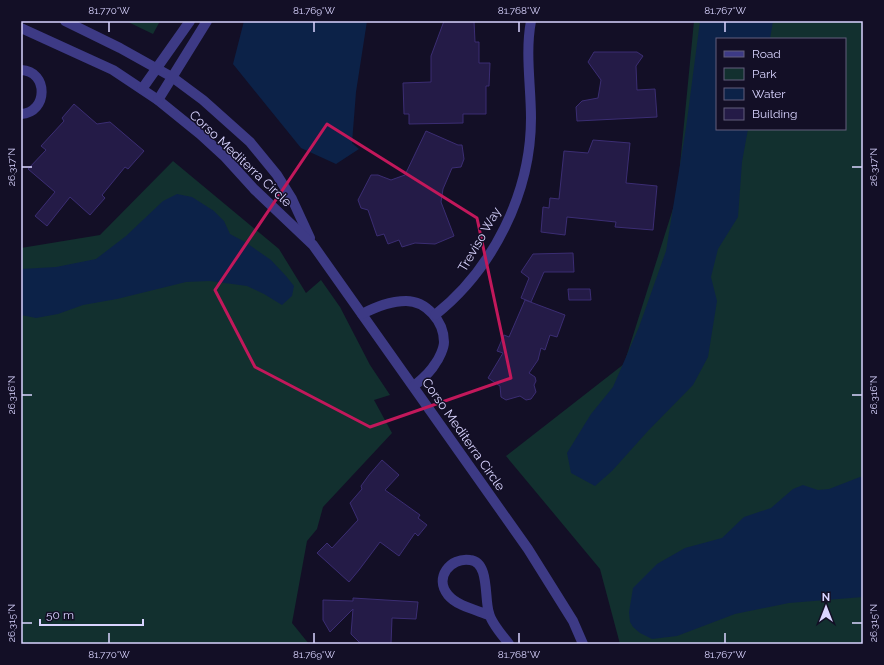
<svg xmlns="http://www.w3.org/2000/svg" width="884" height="665" font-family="Raleway,sans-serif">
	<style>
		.green { fill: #12302f; fill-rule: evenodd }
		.water { fill: #0c2248 }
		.building { fill: #241b47; stroke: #3b2d73 }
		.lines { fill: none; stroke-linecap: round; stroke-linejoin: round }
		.minor { stroke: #3d3a85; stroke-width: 10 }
		.marked { fill: none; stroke: #c2185b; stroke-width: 3; stroke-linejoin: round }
		.ticks { fill: none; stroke: #d9d4ff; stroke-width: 1.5 }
		.labels { text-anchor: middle; stroke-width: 3; stroke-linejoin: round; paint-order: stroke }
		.street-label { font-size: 13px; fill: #d9d4ff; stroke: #130f26 }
		.neatline { fill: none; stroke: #d9d4ff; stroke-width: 1.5 }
		.ticks-label { font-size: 10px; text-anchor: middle; fill: #d9d4ff }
	</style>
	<rect width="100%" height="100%" fill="#130f26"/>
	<g class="green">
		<polygon points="126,21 160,21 153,34"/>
		<path d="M694,21H863V644H620L600,569L506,456L624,364L677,196ZM717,39H845V129H717Z"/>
		<polygon points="173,161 279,249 306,293 321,280 340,307 370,365 390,395 374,400 392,433 323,507 317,529 307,541 292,623 309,644 21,644 21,248 100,235"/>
	</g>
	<g class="water">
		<polygon points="244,21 367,21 356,92 352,143 359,149 336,164 301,148 233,64"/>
		<polygon points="700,21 773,21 770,39 717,39 717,129 748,129 742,162 738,217 718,249 711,277 717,301 708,357 693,385 647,432 612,471 595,486 571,473 567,453 591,414 613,387 639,327 666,251 686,128"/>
		<polygon points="177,194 192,197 214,211 224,221 230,234 245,242 271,260 286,276 294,286 292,296 282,305 264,294 247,286 210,281 186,282 117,299 83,305 58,314 36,318 21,315 21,269 56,267 96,259 126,236 163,201"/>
		<polygon points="860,477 863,477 863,597 789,603 735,614 677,636 652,639 640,633 633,627 630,622 629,612 633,588 657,564 685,548 722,538 744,517 771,508 793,489 803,485 818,490 829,489"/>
	</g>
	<g class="building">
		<polygon points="444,21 474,21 475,42 479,42 479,63 490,63 489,86 486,86 486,114 463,114 463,123 409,124 409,114 404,114 403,83 431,82 431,56"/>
		<polygon points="594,52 637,52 643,56 636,66 637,90 655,89 657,117 577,121 576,107 582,101 598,98 601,80 588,62"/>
		<polygon points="74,104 97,124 110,122 144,151 128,169 125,167 102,195 105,198 90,215 70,197 47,226 35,216 55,192 28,169 46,150 41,146 64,121 62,118"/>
		<polygon points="426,131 458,145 462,145 464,159 461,167 452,168 443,189 441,202 454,236 435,244 415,243 402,247 399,240 388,244 384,234 377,236 368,210 361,208 358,200 371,175 378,175 391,180 405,175"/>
		<polygon points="593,140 630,143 626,183 657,186 653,230 615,227 616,222 567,217 565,235 541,232 543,207 549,208 550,198 559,199 564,151 588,153"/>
		<polygon points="573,253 574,272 544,272 531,302 521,298 529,278 521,272 533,254"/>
		<polygon points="568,289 590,289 591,300 569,300"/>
		<polygon points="525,300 565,315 557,337 550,335 545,350 541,348 538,360 529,373 535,377 536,381 534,385 536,392 531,399 526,400 520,396 506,400 501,397 500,386 488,378 503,353 497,351 504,335 509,337"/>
		<polygon points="382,460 399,475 385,490 420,515 418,518 427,525 418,536 415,533 399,556 380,542 359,570 349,582 317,553 327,543 332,548 358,520 350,503 362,489 361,486 369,475"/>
		<polygon points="353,598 418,602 416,619 392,618 391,644 363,644 360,643 351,634 353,609 330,632 323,620 323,600 353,601"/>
	</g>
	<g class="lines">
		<g class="minor">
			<polyline points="65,21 120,48 172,77 203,100 250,142 277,175 292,199 310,238"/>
			<polyline points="21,28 113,70 158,100 200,134 224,156 254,189 313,245 528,549 573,621 583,644"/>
			<path d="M21,70C49,71 48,113 21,114"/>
			<polyline points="142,89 190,21"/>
			<polyline points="158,100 207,21"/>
			<path d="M362,314C376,307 390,301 406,301C426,301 444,321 444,342C444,348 439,359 435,364C430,373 421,380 414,386"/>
			<path d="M435,315C493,269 531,193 531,118C531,86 525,53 531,21"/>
			<path d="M489,615C476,610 457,606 448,595C434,578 450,557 470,560C490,562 484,599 489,613C491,623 503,636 509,644"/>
		</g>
	</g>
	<path class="marked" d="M327,124L477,218L511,378L370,427L255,367L215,290Z"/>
	<path class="ticks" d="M109,22V32M314,22V32M519,22V32M725,22V32M22,167H32M852,167H862M22,395H32M852,395H862M22,623H32M852,623H862M109,633V643M314,633V643M519,633V643M725,633V643"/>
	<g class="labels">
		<g class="street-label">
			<text transform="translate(241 158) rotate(43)" y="5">Corso Mediterra Circle</text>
			<text transform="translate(479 239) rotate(-60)" y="5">Treviso Way</text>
			<text transform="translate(464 434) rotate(55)" y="5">Corso Mediterra Circle</text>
		</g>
	</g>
	<rect width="884" height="665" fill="none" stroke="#130f26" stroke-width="44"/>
	<rect x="716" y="38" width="130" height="92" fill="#130f26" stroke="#625e7d"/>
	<rect x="724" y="51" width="20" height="6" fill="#3d3a85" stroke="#625e7d"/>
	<text x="752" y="58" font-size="12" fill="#d9d4ff">Road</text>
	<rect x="724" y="68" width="20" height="12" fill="#12302f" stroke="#625e7d"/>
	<text x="752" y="78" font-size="12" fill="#d9d4ff">Park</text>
	<rect x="724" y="88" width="20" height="12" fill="#0c2248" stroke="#625e7d"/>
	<text x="752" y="98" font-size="12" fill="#d9d4ff">Water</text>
	<rect x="724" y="108" width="20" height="12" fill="#241b47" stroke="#625e7d"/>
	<text x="752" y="118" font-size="12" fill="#d9d4ff">Building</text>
	<g transform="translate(826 607)" stroke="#130f26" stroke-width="3" paint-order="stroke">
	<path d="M0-3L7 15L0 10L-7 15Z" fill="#d9d4ff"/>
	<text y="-6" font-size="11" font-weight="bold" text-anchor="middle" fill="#d9d4ff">N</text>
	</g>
	<path d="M40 619v6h103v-6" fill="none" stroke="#d9d4ff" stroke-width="2"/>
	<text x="46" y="619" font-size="12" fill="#d9d4ff" stroke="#130f26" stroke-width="3" paint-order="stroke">50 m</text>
	<rect x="22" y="22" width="840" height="621" class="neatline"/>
	<g class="ticks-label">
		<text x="109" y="14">81.770°W</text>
		<text x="314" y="14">81.769°W</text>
		<text x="519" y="14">81.768°W</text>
		<text x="725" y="14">81.767°W</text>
		<text transform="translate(11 167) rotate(-90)" y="4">26.317°N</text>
		<text transform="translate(873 167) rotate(-90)" y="4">26.317°N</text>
		<text transform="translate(11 395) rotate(-90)" y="4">26.316°N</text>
		<text transform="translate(873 395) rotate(-90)" y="4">26.316°N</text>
		<text transform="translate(11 623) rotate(-90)" y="4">26.315°N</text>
		<text transform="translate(873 623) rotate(-90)" y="4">26.315°N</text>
		<text x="109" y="658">81.770°W</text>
		<text x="314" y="658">81.769°W</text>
		<text x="519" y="658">81.768°W</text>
		<text x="725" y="658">81.767°W</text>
	</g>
</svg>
